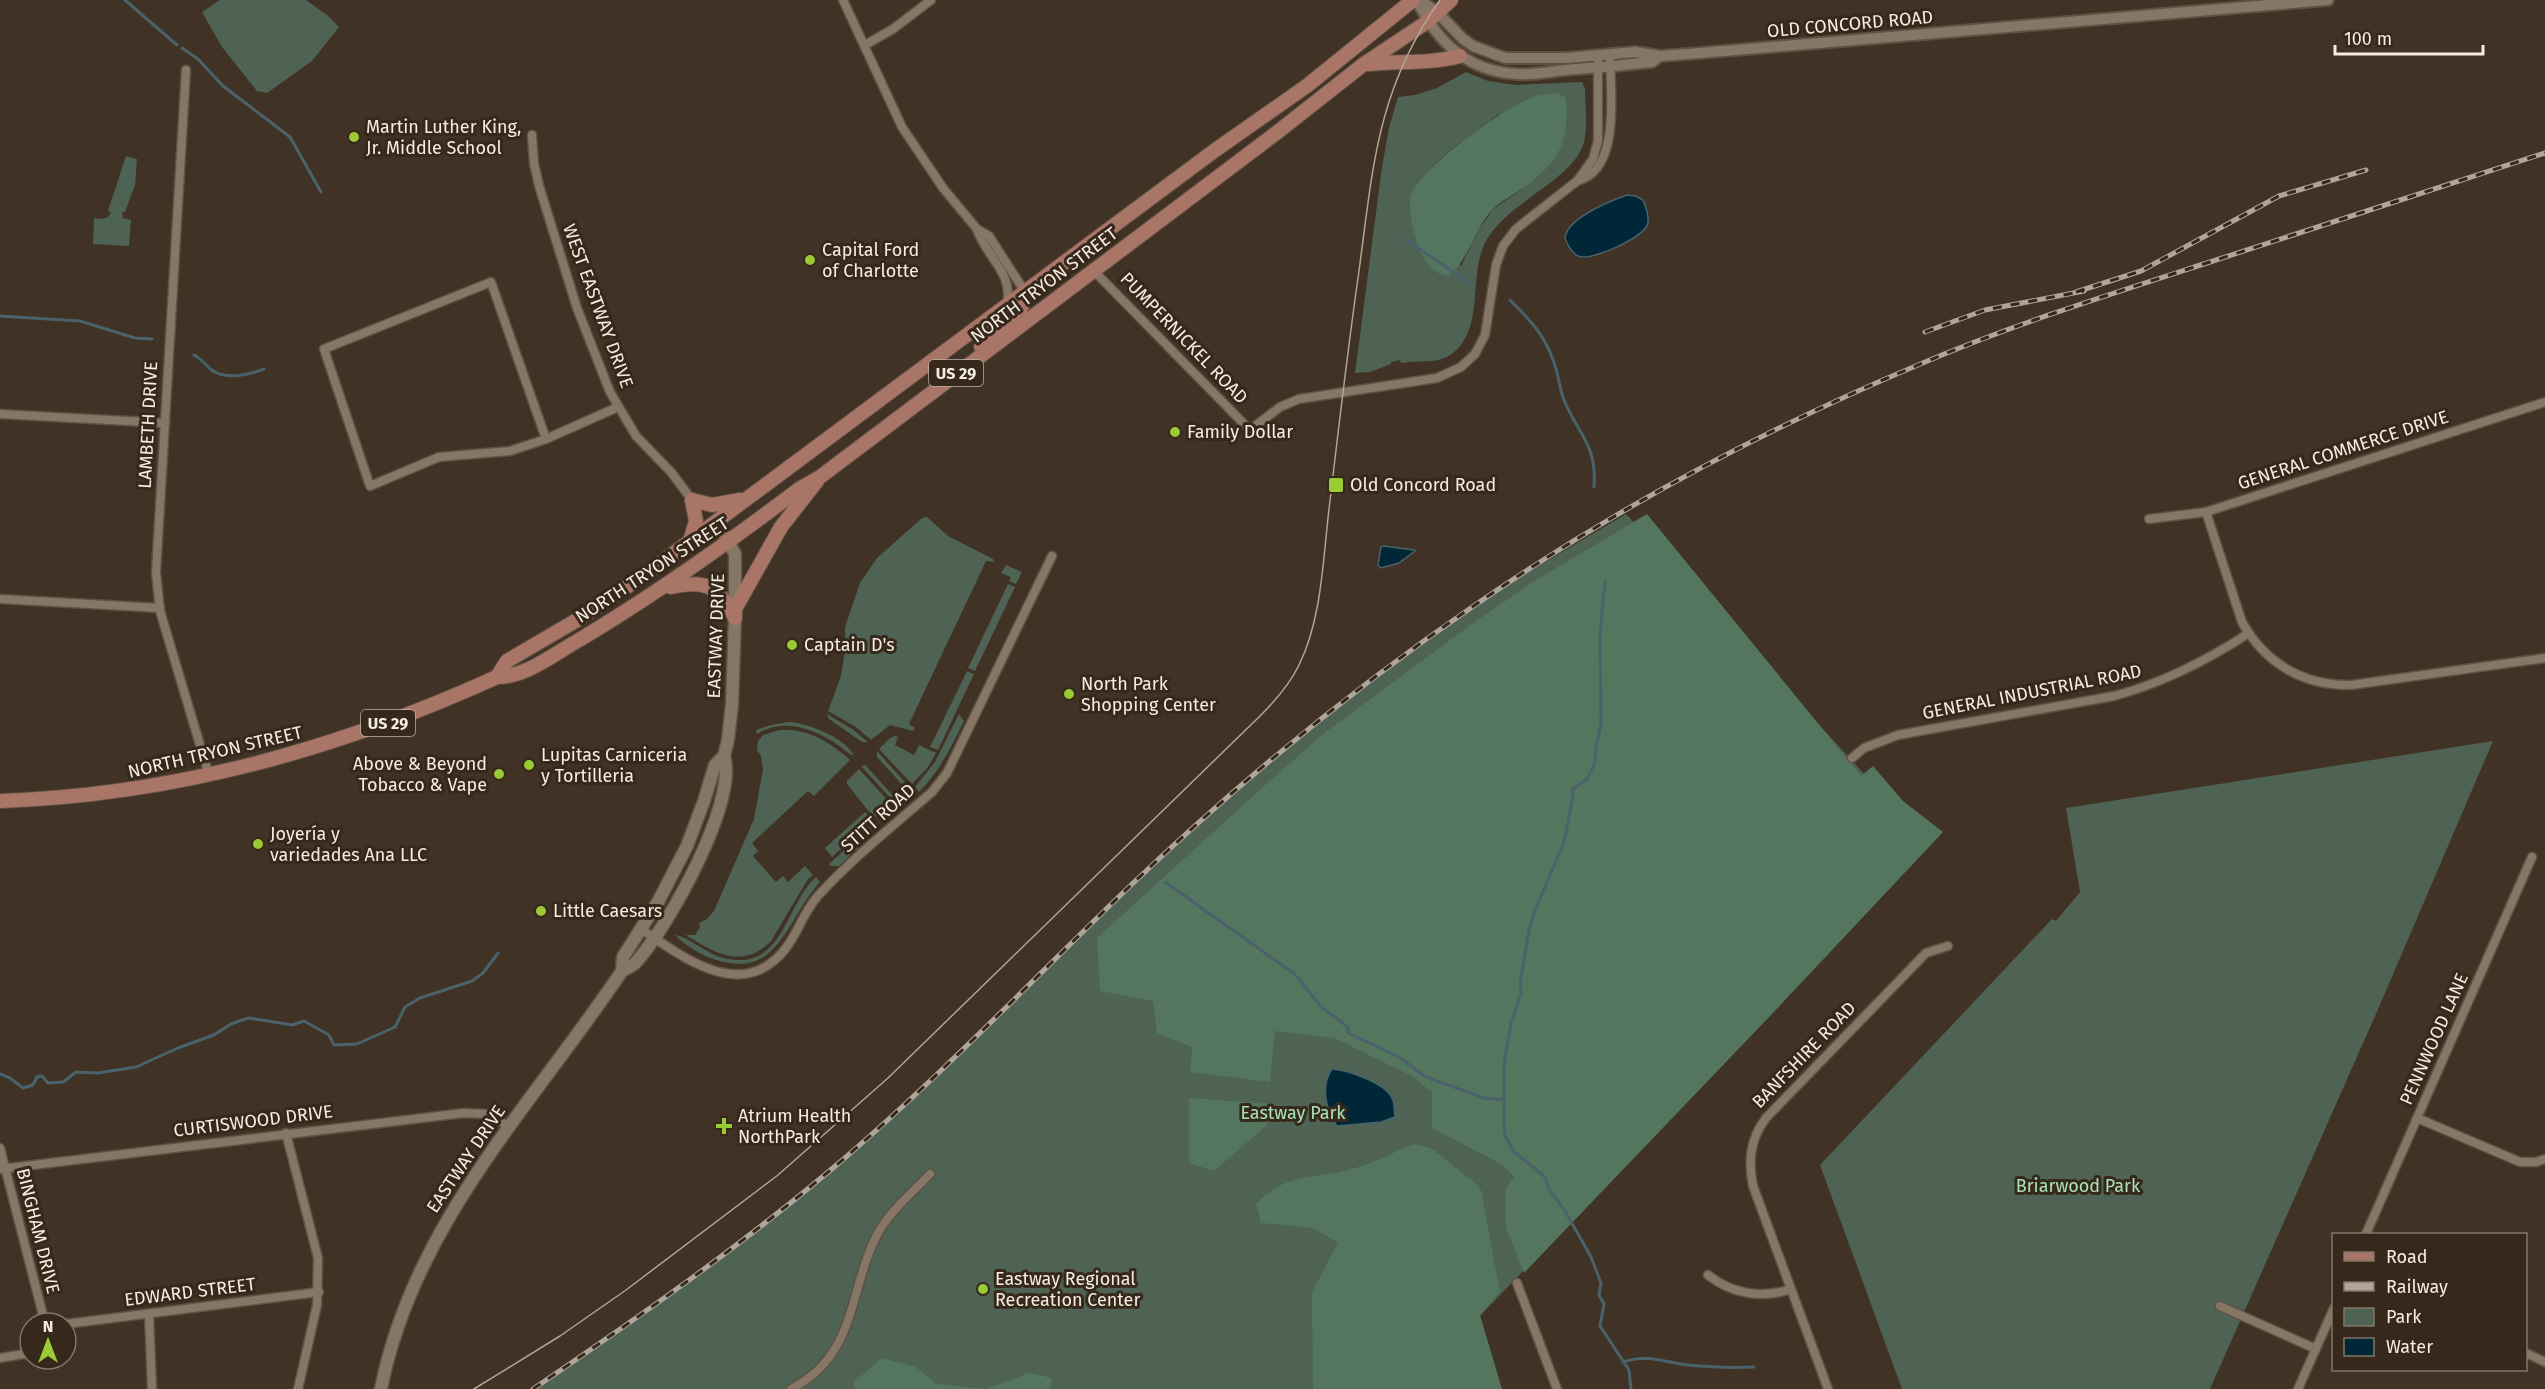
<svg xmlns="http://www.w3.org/2000/svg" width="2545" height="1389" font-family="'Fira Sans',sans-serif">
	<style>
		.green { fill: #4e6353; fill-rule: evenodd }
		.forest { fill: #54765e }
		.water { fill: #002737; stroke: #4a626b; stroke-width: 1.5 }
		.lines { fill: none; stroke-linecap: round; stroke-linejoin: round }
		.stream { stroke: #4a626b; stroke-width: 3 }
		.minor-casing { stroke: #5d5144; stroke-width: 11 }
		.tertiary-casing { stroke: #5d5144; stroke-width: 14 }
		.secondary-casing { stroke: #5d5144; stroke-width: 15 }
		.primary-casing { stroke: #5d5144; stroke-width: 16 }
		.minor { stroke: #867665; stroke-width: 8 }
		.tertiary { stroke: #867665; stroke-width: 10 }
		.secondary { stroke: #867665; stroke-width: 12 }
		.primary { stroke: #a97566; stroke-width: 14 }
		.tram { stroke: #b0a59b; stroke-width: 1.5 }
		.rail-casing { stroke: #b0a59b; stroke-width: 5 }
		.rail { stroke: #36281a; stroke-width: 3; stroke-dasharray: 9; stroke-linecap: butt }
		.poi-dot { fill: #99cb35; stroke: #36281a; stroke-width: 2 }
		.labels { text-anchor: middle; stroke-width: 6; stroke-linejoin: round; paint-order: stroke }
		.shield { fill: #36281a; stroke: #bcb1a7; stroke-width: 1.5 }
		.shield-label { font-size: 16px; font-weight: bold; fill: #f5ece3 }
		.street-label { font-size: 18px; fill: #f5ece3; stroke: #36281a }
		.poi-label { font-size: 18px; fill: #f5ece3; stroke: #36281a; text-anchor: start }
		.park-label { font-size: 18px; fill: #a7e2b8; stroke: #36281a }
	</style>
	<rect width="100%" height="100%" fill="#403224"/>
	<g class="green">
		<polygon points="220,0 306,0 327,15 339,27 312,61 267,93 257,91 222,47 202,12"/>
		<path d="M1466,72L1488,81L1515,85L1582,82L1585,88C1585,105 1588,125 1584,142C1573,182 1504,202 1484,245C1470,276 1482,319 1460,346C1443,367 1423,359 1401,363L1400,360L1391,362V364L1370,372L1355,373L1382,167L1389,128L1398,97L1415,95L1437,88ZM1499,114L1521,190L1494,208L1479,229L1461,266L1411,197C1428,161 1469,137 1499,114Z"/>
		<path d="M126,156L137,159L135,185L125,212H122L123,218L131,220L129,246L93,244L94,218C102,219 108,220 111,212L108,211Z"/>
		<path d="M1626,514L1930,846L1410,1389H534C663,1308 783,1213 897,1110C999,1019 1091,918 1193,828C1288,743 1388,665 1494,594C1537,566 1582,540 1626,514Z"/>
		<polygon points="927,517 948,536 993,559 994,562 986,561 909,724 915,728 913,731 890,725 871,740 856,727 828,711 841,676 845,651 845,627 860,583 877,558 922,518"/>
		<polygon points="1006,565 1022,572 1016,584 1009,581 1011,577 1001,573"/>
		<polygon points="1008,584 1015,587 975,671 968,668"/>
		<polygon points="967,671 974,674 938,750 930,747"/>
		<polygon points="827,714 852,729 868,742 862,742 829,719"/>
		<path d="M959,714L964,721C951,747 940,771 919,792L915,787L935,762Z"/>
		<path d="M789,722C808,723 846,738 854,756C849,754 841,747 835,743C812,728 782,718 757,734L756,730L771,725Z"/>
		<path d="M779,730C807,728 830,742 850,760L814,796L808,791L752,843L758,851L753,856L776,882L783,876L788,882L805,866L813,875L808,879L771,941C743,970 714,953 686,935H695L700,927L699,923L707,919L714,911L754,819L763,769L761,756L757,750L758,741L763,735Z"/>
		<polygon points="895,736 898,737 895,745 914,755 919,745 936,753 928,767 912,784 879,749 890,738"/>
		<polygon points="2493,741 2379,1007 2210,1389 1902,1389 1820,1165 2052,919 2056,921 2080,892 2066,808"/>
		<polygon points="877,751 911,789 908,791 877,757"/>
		<polygon points="865,765 867,767 898,801 895,803 861,766"/>
		<polygon points="859,769 890,803 874,818 847,784 847,781"/>
		<polygon points="865,812 872,820 832,857 825,848"/>
		<polygon points="859,837 861,845 839,866 831,866 829,864"/>
		<path d="M816,877L820,882C789,915 780,975 724,962C706,958 688,948 675,935C688,936 708,956 728,959C784,969 785,905 816,877Z"/>
	</g>
	<g class="forest">
		<path d="M1558,93L1566,98C1569,145 1559,163 1520,190C1512,196 1501,201 1494,208C1473,229 1471,258 1448,276C1434,275 1422,259 1418,246C1414,230 1407,212 1411,196C1420,167 1510,102 1539,95C1545,94 1552,94 1558,93Z"/>
		<polygon points="1647,514 1861,776 1873,766 1903,801 1943,832 1771,1015 1524,1273 1506,1228 1505,1191 1514,1177 1503,1165 1432,1128 1432,1092 1410,1075 1334,1038 1275,1031 1270,1082 1190,1072 1192,1047 1157,1033 1153,1001 1100,991 1097,938 1254,795 1323,734 1476,621 1536,580"/>
		<polygon points="1189,1098 1271,1104 1266,1126 1214,1171 1189,1163"/>
		<path d="M1413,1144L1431,1148L1475,1183L1481,1190L1500,1292L1480,1315L1502,1389H1313L1312,1292L1338,1243L1313,1228L1261,1223L1256,1204C1285,1174 1308,1179 1344,1171C1368,1166 1392,1153 1413,1144Z"/>
		<polygon points="882,1358 916,1367 936,1384 985,1389 855,1389 854,1382"/>
		<polygon points="1029,1373 1052,1378 1050,1389 987,1389"/>
	</g>
	<g class="water">
		<path d="M1627,195L1636,196L1643,200C1646,207 1649,215 1648,223C1645,237 1597,258 1583,257C1574,257 1568,246 1565,238C1567,218 1610,201 1627,195Z"/>
		<polygon points="1384,546 1414,550 1415,551 1399,563 1381,568 1378,565 1381,547"/>
		<path d="M1332,1069C1348,1070 1385,1083 1392,1098C1395,1103 1394,1112 1395,1117L1381,1122L1337,1126C1326,1111 1320,1085 1332,1069Z"/>
	</g>
	<g class="lines">
		<g class="stream">
			<polyline points="125,0 177,45"/>
			<polyline points="182,48 198,59 223,86 290,137 321,192"/>
			<polyline points="1407,240 1469,283"/>
			<path d="M1510,300C1532,322 1547,337 1556,369C1559,379 1560,390 1564,400C1579,436 1597,444 1594,487"/>
			<polyline points="0,316 80,321 135,338 152,339"/>
			<path d="M194,355C202,359 206,366 213,371C228,380 248,375 264,369"/>
			<polyline points="1605,581 1600,634 1601,724 1596,747 1595,762 1587,779 1573,789 1572,802 1564,842 1535,910 1529,930 1520,983 1521,993 1511,1024 1504,1064 1504,1129 1505,1135 1513,1151 1545,1177 1549,1189 1565,1211 1591,1257 1601,1283 1599,1295 1604,1304 1600,1326 1629,1370 1631,1389"/>
			<path d="M1165,882L1282,965C1301,976 1306,991 1321,1006C1329,1014 1339,1020 1348,1027V1033L1399,1057L1426,1077L1484,1098L1505,1100"/>
			<polyline points="0,1074 10,1078 23,1088 33,1085 37,1077 42,1076 48,1083 63,1082 76,1072 98,1073 136,1067 178,1048 214,1035 231,1024 242,1020 249,1018 292,1025 304,1021 329,1035 334,1045 357,1044 395,1027 405,1007 420,998 472,981 483,973 498,953"/>
			<path d="M1623,1362C1646,1354 1664,1362 1688,1365C1709,1367 1732,1368 1754,1367"/>
		</g>
		<defs>
			<g id="minor">
				<polyline points="843,0 902,127 943,188 977,229 989,236 1025,292"/>
				<polyline points="865,45 893,29 931,0"/>
				<polyline points="186,70 156,572 160,611 209,775"/>
				<polyline points="532,135 534,164 540,189 577,308 610,392 636,436 671,472 692,500"/>
				<polyline points="1577,181 1593,159 1598,141 1598,55"/>
				<path d="M977,229C986,257 1014,273 1007,304"/>
				<path d="M1093,270L1250,430L1280,407L1299,399L1437,378L1461,367L1475,354L1485,335L1496,265L1503,246L1516,229L1577,181C1622,170 1610,89 1610,54"/>
				<polyline points="0,414 165,423"/>
				<polyline points="546,439 491,282 324,349 370,486 439,457 510,451 546,439 618,407"/>
				<path d="M2206,512L2242,622C2265,663 2303,686 2351,685L2545,658"/>
				<polyline points="2149,519 2206,512 2545,402"/>
				<polyline points="0,599 160,608"/>
				<path d="M1852,758L1864,748L1898,735L2114,696C2163,683 2206,661 2249,633"/>
				<path d="M641,929C684,958 743,1004 786,948C798,932 804,912 817,897C849,861 895,824 932,792L947,773L1052,556"/>
				<polyline points="2417,1118 2520,1162 2536,1162 2545,1159"/>
				<polyline points="286,1133 318,1258 317,1305 298,1389"/>
				<polyline points="0,1148 45,1323"/>
				<polyline points="0,1169 464,1113 486,1114 509,1126"/>
				<polyline points="2366,1234 2532,857"/>
				<path d="M1708,1275C1732,1294 1762,1299 1791,1289"/>
				<polyline points="1517,1283 1557,1389"/>
				<polyline points="2220,1306 2316,1349"/>
				<polyline points="149,1314 152,1389"/>
				<polyline points="66,1324 319,1292"/>
				<polyline points="2526,1353 2545,1362"/>
				<polyline points="0,1358 30,1353"/>
				<path d="M791,1389C858,1355 848,1289 878,1233C890,1211 913,1192 930,1174"/>
				<path d="M1828,1389L1753,1186C1748,1161 1750,1139 1766,1118L1926,953L1948,946"/>
				<polyline points="2298,1389 2334,1308"/>
			</g>
			<g id="tertiary">
				<path d="M1417,0C1437,43 1470,72 1518,74C1534,75 1549,72 1564,70C1590,68 1616,66 1642,63L1652,62L1660,56"/>
				<polyline points="1420,0 1438,13 1463,39 1473,46 1505,58 1566,58 1635,52 1660,56 1688,54 2328,0"/>
			</g>
			<g id="secondary">
				<polyline points="717,521 735,554 735,608"/>
				<polyline points="622,971 623,957 658,902 687,846 704,801 715,765 724,756 728,740 732,704 735,618"/>
				<path d="M381,1389C413,1225 532,1105 622,971C627,968 634,966 637,961C669,925 738,802 724,756"/>
			</g>
			<g id="primary">
				<path d="M1369,64C1400,61 1430,64 1460,56"/>
				<polyline points="981,347 1002,324 1021,308 1025,300 1025,292"/>
				<polyline points="692,500 712,505 740,500"/>
				<polyline points="690,541 696,521 692,500"/>
				<path d="M671,587C706,579 718,586 735,618"/>
				<polyline points="735,618 735,609 781,527 817,481"/>
				<polyline points="497,677 507,661 577,620 643,576 1214,151 1308,85 1413,0"/>
				<path d="M0,801C175,795 338,749 497,677C526,677 554,654 579,640C656,594 728,543 799,489L820,477L1275,134L1364,64L1427,22L1451,0"/>
			</g>
		</defs>
		<use href="#minor" class="minor-casing"/>
		<use href="#tertiary" class="tertiary-casing"/>
		<use href="#secondary" class="secondary-casing"/>
		<use href="#primary" class="primary-casing"/>
		<use href="#minor" class="minor"/>
		<use href="#tertiary" class="tertiary"/>
		<use href="#secondary" class="secondary"/>
		<use href="#primary" class="primary"/>
		<path class="tram" d="M474,1389L560,1336L626,1290L778,1175L888,1078L1260,716C1275,701 1290,684 1299,665C1323,616 1323,554 1330,501C1339,424 1348,347 1359,271C1373,167 1377,89 1440,0"/>
		<defs>
			<g id="rail">
				<polyline points="2076,292 2141,271 2279,196 2366,170"/>
				<polyline points="1925,332 1985,310 2084,291"/>
				<path d="M533,1389C636,1319 738,1248 833,1168C937,1080 1032,980 1130,886C1237,784 1352,689 1475,605C1613,510 1763,430 1918,365C2014,324 2114,293 2213,261C2324,225 2434,189 2545,153"/>
			</g>
		</defs>
		<use href="#rail" class="rail-casing"/>
		<use href="#rail" class="rail"/>
	</g>
	<g class="poi-dot">
		<circle cx="354" cy="137" r="6"/>
		<circle cx="810" cy="260" r="6"/>
		<circle cx="1175" cy="432" r="6"/>
		<rect x="1328" y="477" width="16" height="16" rx="3"/>
		<circle cx="792" cy="645" r="6"/>
		<circle cx="1069" cy="694" r="6"/>
		<circle cx="529" cy="765" r="6"/>
		<circle cx="499" cy="774" r="6"/>
		<circle cx="258" cy="844" r="6"/>
		<circle cx="541" cy="911" r="6"/>
		<path d="M721 1117h6v6h6v6h-6v6h-6v-6h-6v-6h6z"/>
		<circle cx="983" cy="1289" r="6"/>
	</g>
	<g class="labels">
		<g class="shield">
			<rect x="929" y="360" width="54" height="26" rx="4.5"/>
			<rect x="361" y="710" width="54" height="26" rx="4.5"/>
		</g>
		<g class="shield-label">
			<text x="956" y="379">US 29</text>
			<text x="388" y="729">US 29</text>
		</g>
		<g class="street-label">
			<text transform="translate(1850 24) rotate(-5)" y="6">OLD CONCORD ROAD</text>
			<text transform="translate(1044 285) rotate(-37)" y="6">NORTH TRYON STREET</text>
			<text transform="translate(598 306) rotate(70)" y="6">WEST EASTWAY DRIVE</text>
			<text transform="translate(1184 338) rotate(46)" y="6">PUMPERNICKEL ROAD</text>
			<text transform="translate(148 425) rotate(-87)" y="6">LAMBETH DRIVE</text>
			<text transform="translate(2343 450) rotate(-18)" y="6">GENERAL COMMERCE DRIVE</text>
			<text transform="translate(652 570) rotate(-33)" y="6">NORTH TRYON STREET</text>
			<text transform="translate(716 636) rotate(-88)" y="6">EASTWAY DRIVE</text>
			<text transform="translate(2032 692) rotate(-11)" y="6">GENERAL INDUSTRIAL ROAD</text>
			<text transform="translate(215 752) rotate(-13)" y="6">NORTH TRYON STREET</text>
			<text transform="translate(878 818) rotate(-42)" y="6">STITT ROAD</text>
			<text transform="translate(2434 1039) rotate(-66)" y="6">PENNWOOD LANE</text>
			<text transform="translate(1804 1055) rotate(-46)" y="6">BANFSHIRE ROAD</text>
			<text transform="translate(253 1121) rotate(-7)" y="6">CURTISWOOD DRIVE</text>
			<text transform="translate(466 1159) rotate(-56)" y="6">EASTWAY DRIVE</text>
			<text transform="translate(38 1231) rotate(76)" y="6">BINGHAM DRIVE</text>
			<text transform="translate(190 1292) rotate(-7)" y="6">EDWARD STREET</text>
		</g>
		<g class="poi-label">
			<text x="366" y="133">Martin Luther King,<tspan x="366" dy="21">Jr. Middle School</tspan></text>
			<text x="822" y="256">Capital Ford<tspan x="822" dy="21">of Charlotte</tspan></text>
			<text x="1187" y="438">Family Dollar</text>
			<text x="1350" y="491">Old Concord Road</text>
			<text x="804" y="651">Captain D's</text>
			<text x="1081" y="690">North Park<tspan x="1081" dy="21">Shopping Center</tspan></text>
			<text x="541" y="761">Lupitas Carniceria<tspan x="541" dy="21">y Tortilleria</tspan></text>
			<text x="487" y="770" text-anchor="end">Above &amp; Beyond<tspan x="487" dy="21">Tobacco &amp; Vape</tspan></text>
			<text x="270" y="840">Joyería y<tspan x="270" dy="21">variedades Ana LLC</tspan></text>
			<text x="553" y="917">Little Caesars</text>
			<text x="738" y="1122">Atrium Health<tspan x="738" dy="21">NorthPark</tspan></text>
			<text x="995" y="1285">Eastway Regional<tspan x="995" dy="21">Recreation Center</tspan></text>
		</g>
		<g class="park-label">
			<text x="1293" y="1119">Eastway Park</text>
			<text x="2078" y="1192">Briarwood Park</text>
		</g>
	</g>
	<rect x="2332" y="1233" width="195" height="138" fill="#36281a" stroke="#82766a" stroke-width="1.5"/>
	<rect x="2344" y="1252" width="30" height="9" fill="#a97566" stroke="#82766a" stroke-width="1.5"/>
	<text x="2386" y="1263" font-size="18" fill="#f5ece3">Road</text>
	<rect x="2344" y="1282" width="30" height="9" fill="#b0a59b" stroke="#82766a" stroke-width="1.5"/>
	<text x="2386" y="1293" font-size="18" fill="#f5ece3">Railway</text>
	<rect x="2344" y="1308" width="30" height="18" fill="#4e6353" stroke="#82766a" stroke-width="1.5"/>
	<text x="2386" y="1323" font-size="18" fill="#f5ece3">Park</text>
	<rect x="2344" y="1338" width="30" height="18" fill="#002737" stroke="#82766a" stroke-width="1.5"/>
	<text x="2386" y="1353" font-size="18" fill="#f5ece3">Water</text>
	<g transform="translate(48 1341)"><circle r="28" fill="#36281a" stroke="#82766a" stroke-width="1.5"/>
	<path d="M0-4.5L10 22L0 15L-10 22Z" fill="#99cb35"/>
	<text y="-9" font-size="16" font-weight="bold" text-anchor="middle" fill="#f5ece3">N</text>
	</g>
	<path d="M2335 45v9h148v-9" fill="none" stroke="#f5ece3" stroke-width="3"/>
	<text x="2344" y="45" font-size="18" fill="#f5ece3" stroke="#36281a" stroke-width="4.5" paint-order="stroke">100 m</text>
</svg>
